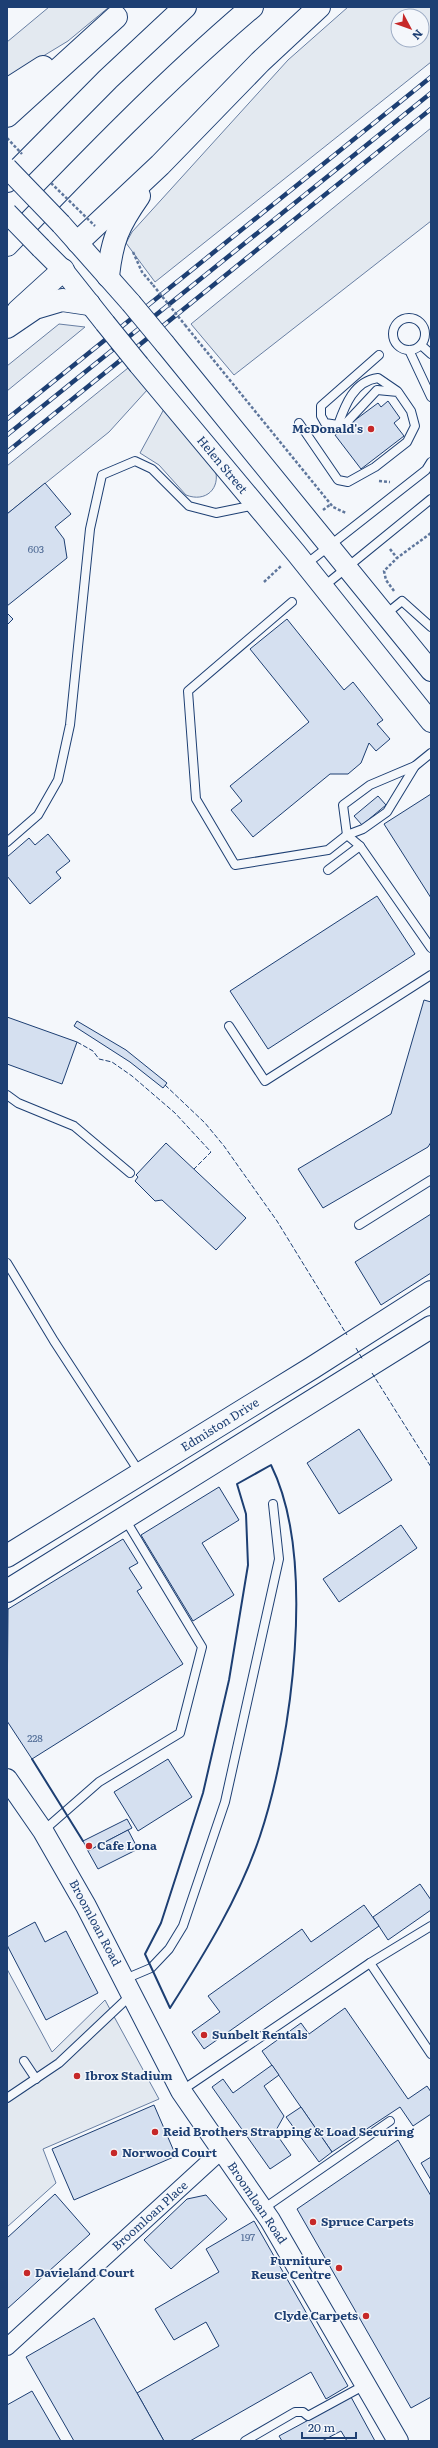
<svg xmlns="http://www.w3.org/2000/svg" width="438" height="2448" font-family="Literata,serif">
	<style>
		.green { fill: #e3e9f0; stroke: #687fa3; fill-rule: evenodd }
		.building { fill: #d5e0f0; stroke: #1d3f73 }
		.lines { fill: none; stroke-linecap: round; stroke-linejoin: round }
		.service-casing { stroke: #1d3f73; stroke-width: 10 }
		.minor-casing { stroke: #1d3f73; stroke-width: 18 }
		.tertiary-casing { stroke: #1d3f73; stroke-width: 22 }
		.primary-casing { stroke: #1d3f73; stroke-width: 24 }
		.motorway-casing { stroke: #1d3f73; stroke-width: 24 }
		.path { stroke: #5e769c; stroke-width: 2.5; stroke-dasharray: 3 2; stroke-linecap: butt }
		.service { stroke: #f4f7fb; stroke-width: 8 }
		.minor { stroke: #f4f7fb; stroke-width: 16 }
		.tertiary { stroke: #f4f7fb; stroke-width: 20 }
		.primary { stroke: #f4f7fb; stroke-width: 22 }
		.motorway { stroke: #f4f7fb; stroke-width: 22 }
		.rail-casing { stroke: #1d3f73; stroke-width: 4.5 }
		.rail { stroke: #f4f7fb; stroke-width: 3; stroke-dasharray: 9; stroke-linecap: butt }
		.tertiary-bridge-casing { stroke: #1d3f73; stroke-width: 22; stroke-linecap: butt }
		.path-bridge { stroke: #5e769c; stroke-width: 2.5; stroke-dasharray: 3 2; stroke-linecap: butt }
		.tertiary-bridge { stroke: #f4f7fb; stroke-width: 20 }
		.fence { stroke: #1d3f73; stroke-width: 1; stroke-dasharray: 5 2; stroke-linecap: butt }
		.wall { stroke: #1d3f73; stroke-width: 2 }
		.poi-dot { fill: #c62828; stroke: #f4f7fb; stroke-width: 1.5 }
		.labels { text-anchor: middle; stroke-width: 3; stroke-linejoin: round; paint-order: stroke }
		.number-label { font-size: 10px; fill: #4b6792 }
		.poi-label { font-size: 12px; font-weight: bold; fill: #1d3f73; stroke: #f4f7fb; text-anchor: start }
		.street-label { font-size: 12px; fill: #1d3f73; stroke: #f4f7fb }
	</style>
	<rect width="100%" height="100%" fill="#f4f7fb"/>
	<g class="green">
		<polygon points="49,7 109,7 68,41 7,78 7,42"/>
		<path d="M348,7H431V62L155,282L126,243L132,232L288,60ZM398,16H422V40H398Z"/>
		<polygon points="431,128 431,221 234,375 191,324"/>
		<polygon points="59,324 85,327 7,391 7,366"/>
		<polygon points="128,368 148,389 109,432 7,514 7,466"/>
		<path d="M164,409L215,469C221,488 206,503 186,495L159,465L140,453Z"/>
		<polygon points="7,1969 52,2052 105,2000 159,2099 43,2149 56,2183 7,2227"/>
	</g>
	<g class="building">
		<polygon points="388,401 400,418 394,423 404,436 361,469 335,435 378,403 381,407"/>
		<polygon points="45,483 71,514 55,527 64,539 67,558 7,606 7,514"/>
		<polygon points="7,613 13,619 7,625"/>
		<polygon points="287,619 344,690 353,682 383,720 377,724 390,739 376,751 369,743 361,763 348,774 330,774 253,837 231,810 242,801 230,786 309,722 250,649"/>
		<polygon points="431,794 431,898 384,824"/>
		<polygon points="378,796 386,805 362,825 354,816"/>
		<polygon points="48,834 70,861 56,872 61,878 30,904 7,876 7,857 29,838 35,845"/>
		<polygon points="377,896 415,954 268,1049 230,991"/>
		<polygon points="424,1000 431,1002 431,1142 428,1147 323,1208 298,1169 391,1114"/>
		<polygon points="7,1017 77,1042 62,1084 7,1064"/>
		<polygon points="77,1021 126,1050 167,1083 163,1088 130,1062 74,1026"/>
		<polygon points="166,1143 246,1218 216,1250 162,1200 155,1201 135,1181 138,1177 136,1175"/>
		<polygon points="431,1214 431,1273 381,1305 355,1262"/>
		<polygon points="359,1429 392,1480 339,1514 307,1463"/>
		<polygon points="219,1487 239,1520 202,1543 234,1595 193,1621 141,1535"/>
		<polygon points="401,1525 417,1548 339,1602 323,1579"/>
		<polygon points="123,1539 138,1563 129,1568 142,1588 137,1591 183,1664 32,1759 7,1721 8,1609"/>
		<polygon points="168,1759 192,1797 138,1831 114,1792"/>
		<polygon points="127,1819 132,1828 88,1851 83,1841"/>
		<polygon points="128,1830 138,1849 98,1869 88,1851"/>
		<polygon points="420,1884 431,1900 431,1910 388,1940 373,1917"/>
		<polygon points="364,1905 379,1926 204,2049 192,2032 220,2012 208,1996 302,1929 311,1942"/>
		<polygon points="35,1922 45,1942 66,1931 98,1993 46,2020 7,1945 7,1937"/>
		<polygon points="345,2008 408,2099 427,2086 431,2092 431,2114 413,2126 400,2107 332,2152 262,2051 301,2023 309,2034"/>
		<polygon points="272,2065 279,2075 264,2086 284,2116 275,2132 291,2155 270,2169 212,2087 223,2079 233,2093"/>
		<polygon points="154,2105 176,2156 74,2200 52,2149"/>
		<polygon points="301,2107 332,2152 319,2162 286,2117"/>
		<polygon points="398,2140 431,2196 431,2397 411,2408 297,2209"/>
		<polygon points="431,2157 431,2180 421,2163"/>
		<polygon points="55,2194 90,2234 7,2309 7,2238"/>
		<polygon points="206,2195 227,2219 171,2269 144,2240 187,2199"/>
		<polygon points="254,2221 348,2386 326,2399 311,2372 190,2441 164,2441 137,2393 219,2346 206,2322 174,2340 155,2309 219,2272 206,2249"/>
		<polygon points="94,2318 137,2393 164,2441 74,2441 26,2357"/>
		<polygon points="32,2391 61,2441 7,2441 7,2405"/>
		<polygon points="351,2397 375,2441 347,2441 341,2431 322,2441 282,2441 279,2436"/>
	</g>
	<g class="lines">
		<defs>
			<g id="service">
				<circle cx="409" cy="334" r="16"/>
				<polyline points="421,345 431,354"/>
				<polyline points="409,350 431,397"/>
				<polyline points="299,423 338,480 348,482 375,467 407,442 415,426 411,411 398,392 377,390 347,422 338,425 325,423 321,416 321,406 379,355"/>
				<path d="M338,425C345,405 354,381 378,378L397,391"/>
				<polyline points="305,565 426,470 431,462"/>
				<polyline points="323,587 431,499"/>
				<polyline points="292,602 188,691 196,799 235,865 328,850 347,835 363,829 387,812 415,766"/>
				<polyline points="386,614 402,601 431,627"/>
				<polyline points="431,753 415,766 370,785 343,805 347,835 360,846 431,948"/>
				<polyline points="7,842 38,815 58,780 70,725 90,529 102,475 135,461 152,469 189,506 216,513 255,505"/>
				<polyline points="328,870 360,846"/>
				<polyline points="229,1026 265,1081 431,975"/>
				<polyline points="7,1095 18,1103 74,1126 130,1173"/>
				<polyline points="359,1225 431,1180"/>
				<polyline points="7,1263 54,1341 140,1473"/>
				<polyline points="43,1831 99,1782 180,1733 202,1647 125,1519"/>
				<polyline points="370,1963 431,2054"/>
				<polyline points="125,1979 151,1968 169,1949 183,1926 225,1802 279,1559 273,1504"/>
				<polyline points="24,2061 36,2079"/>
				<polyline points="181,2091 370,1963 431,1926"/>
				<polyline points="7,2098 59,2063 132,1994"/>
				<polyline points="263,2209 390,2121"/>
				<polyline points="245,2441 295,2412 303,2412 308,2416 365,2385"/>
			</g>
			<polyline id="minor" points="7,2347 222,2150"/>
			<g id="tertiary">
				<polyline points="61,224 131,303"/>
				<polyline points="41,248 63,270 105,323"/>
				<polyline points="165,344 431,671"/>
				<polyline points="139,365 296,553 431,722"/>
				<polyline points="7,1779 43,1831 86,1906 181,2091 270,2220 398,2441"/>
			</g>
			<g id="primary">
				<polyline points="7,1556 312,1368 431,1292"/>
				<polyline points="7,1591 431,1327"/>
			</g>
			<g id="motorway">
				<polyline points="7,90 43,67"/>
				<polyline points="7,116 116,17"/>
				<polyline points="7,181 108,79 185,7"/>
				<polyline points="78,242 160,165 260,62 319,7"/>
				<path d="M7,245C86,163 165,81 252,7"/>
				<path d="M108,276C112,240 118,226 139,196"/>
				<polyline points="18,311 63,270"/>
				<polyline points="7,327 35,308 62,300 89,304"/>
			</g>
		</defs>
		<use href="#service" class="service-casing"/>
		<use href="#minor" class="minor-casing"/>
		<use href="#tertiary" class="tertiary-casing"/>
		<use href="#primary" class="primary-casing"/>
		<use href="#motorway" class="motorway-casing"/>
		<g class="path">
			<polyline points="133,252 142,272 153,285"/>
			<polyline points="185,325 333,507 346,513"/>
			<polyline points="379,481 390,482"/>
			<polyline points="323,510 331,504"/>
			<polyline points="390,549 397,558"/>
			<polyline points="264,582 281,566"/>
			<polyline points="394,591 386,580 384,571 397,558 431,533"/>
		</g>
		<use href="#service" class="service"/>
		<use href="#minor" class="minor"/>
		<use href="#tertiary" class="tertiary"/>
		<use href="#primary" class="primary"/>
		<use href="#motorway" class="motorway"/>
		<defs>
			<g id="rail">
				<polyline points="7,419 431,77"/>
				<polyline points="7,435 431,93"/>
				<polyline points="7,452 431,109"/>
			</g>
		</defs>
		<use href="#rail" class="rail-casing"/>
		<use href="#rail" class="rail"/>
		<defs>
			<g id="tertiary-bridge">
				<polyline points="7,168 61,224"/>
				<polyline points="7,213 41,248"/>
				<polyline points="131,303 165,344"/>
				<polyline points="105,323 139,365"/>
			</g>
		</defs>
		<use href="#tertiary-bridge" class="tertiary-bridge-casing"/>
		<g class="path-bridge">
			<polyline points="7,138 22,154"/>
			<polyline points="51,183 95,226"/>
			<polyline points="153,285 185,325"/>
		</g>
		<use href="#tertiary-bridge" class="tertiary-bridge"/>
		<g class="fence">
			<polyline points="77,1042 93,1051 99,1059 112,1062 132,1076 175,1113 211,1152 194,1169"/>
			<polyline points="165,1085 205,1123 224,1146 277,1221 347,1335"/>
			<polyline points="356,1348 363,1360"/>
			<polyline points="372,1373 431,1467"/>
		</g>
		<g class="wall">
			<path d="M271,1465C317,1558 292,1740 260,1836C239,1898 205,1953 170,2008L145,1954L161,1923L203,1793L229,1680L248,1565L246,1514L237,1484Z"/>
			<polyline points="32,1759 83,1841"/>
		</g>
	</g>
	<g class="poi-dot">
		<circle cx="371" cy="429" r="4"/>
		<circle cx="89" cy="1846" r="4"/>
		<circle cx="204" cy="2035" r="4"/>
		<circle cx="77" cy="2076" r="4"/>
		<circle cx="155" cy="2132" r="4"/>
		<circle cx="114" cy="2153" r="4"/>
		<circle cx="313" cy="2222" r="4"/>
		<circle cx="339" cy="2268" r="4"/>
		<circle cx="27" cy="2273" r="4"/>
		<circle cx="366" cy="2316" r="4"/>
	</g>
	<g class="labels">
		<g class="number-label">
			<text x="36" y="553">603</text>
			<text x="35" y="1742">228</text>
			<text x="248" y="2241">197</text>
		</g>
		<g class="poi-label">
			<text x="363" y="433" text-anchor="end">McDonald's</text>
			<text x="97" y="1850">Cafe Lona</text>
			<text x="212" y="2039">Sunbelt Rentals</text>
			<text x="85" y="2080">Ibrox Stadium</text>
			<text x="163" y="2136">Reid Brothers Strapping &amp; Load Securing</text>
			<text x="122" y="2157">Norwood Court</text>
			<text x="321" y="2226">Spruce Carpets</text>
			<text x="331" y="2265" text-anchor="end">Furniture<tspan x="331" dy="14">Reuse Centre</tspan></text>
			<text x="35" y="2277">Davieland Court</text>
			<text x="358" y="2320" text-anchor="end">Clyde Carpets</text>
		</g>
		<g class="street-label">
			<text transform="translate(222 465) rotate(50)" y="4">Helen Street</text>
			<text transform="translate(220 1425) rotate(-32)" y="4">Edmiston Drive</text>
			<text transform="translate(95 1923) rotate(62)" y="4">Broomloan Road</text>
			<text transform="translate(257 2203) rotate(56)" y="4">Broomloan Road</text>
			<text transform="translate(150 2216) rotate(-42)" y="4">Broomloan Place</text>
		</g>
	</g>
	<rect width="438" height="2448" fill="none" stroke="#1d3f73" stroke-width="16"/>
	<g transform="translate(410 28) rotate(131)"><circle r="19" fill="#f4f7fb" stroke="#9eadc5"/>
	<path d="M0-3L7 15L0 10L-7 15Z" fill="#c62828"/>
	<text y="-6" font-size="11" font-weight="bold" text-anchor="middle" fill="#1d3f73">N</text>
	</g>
	<path d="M302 2432v6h54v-6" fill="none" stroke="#1d3f73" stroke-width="2"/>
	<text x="308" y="2432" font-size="12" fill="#1d3f73" stroke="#f4f7fb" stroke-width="3" paint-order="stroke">20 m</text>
</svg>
